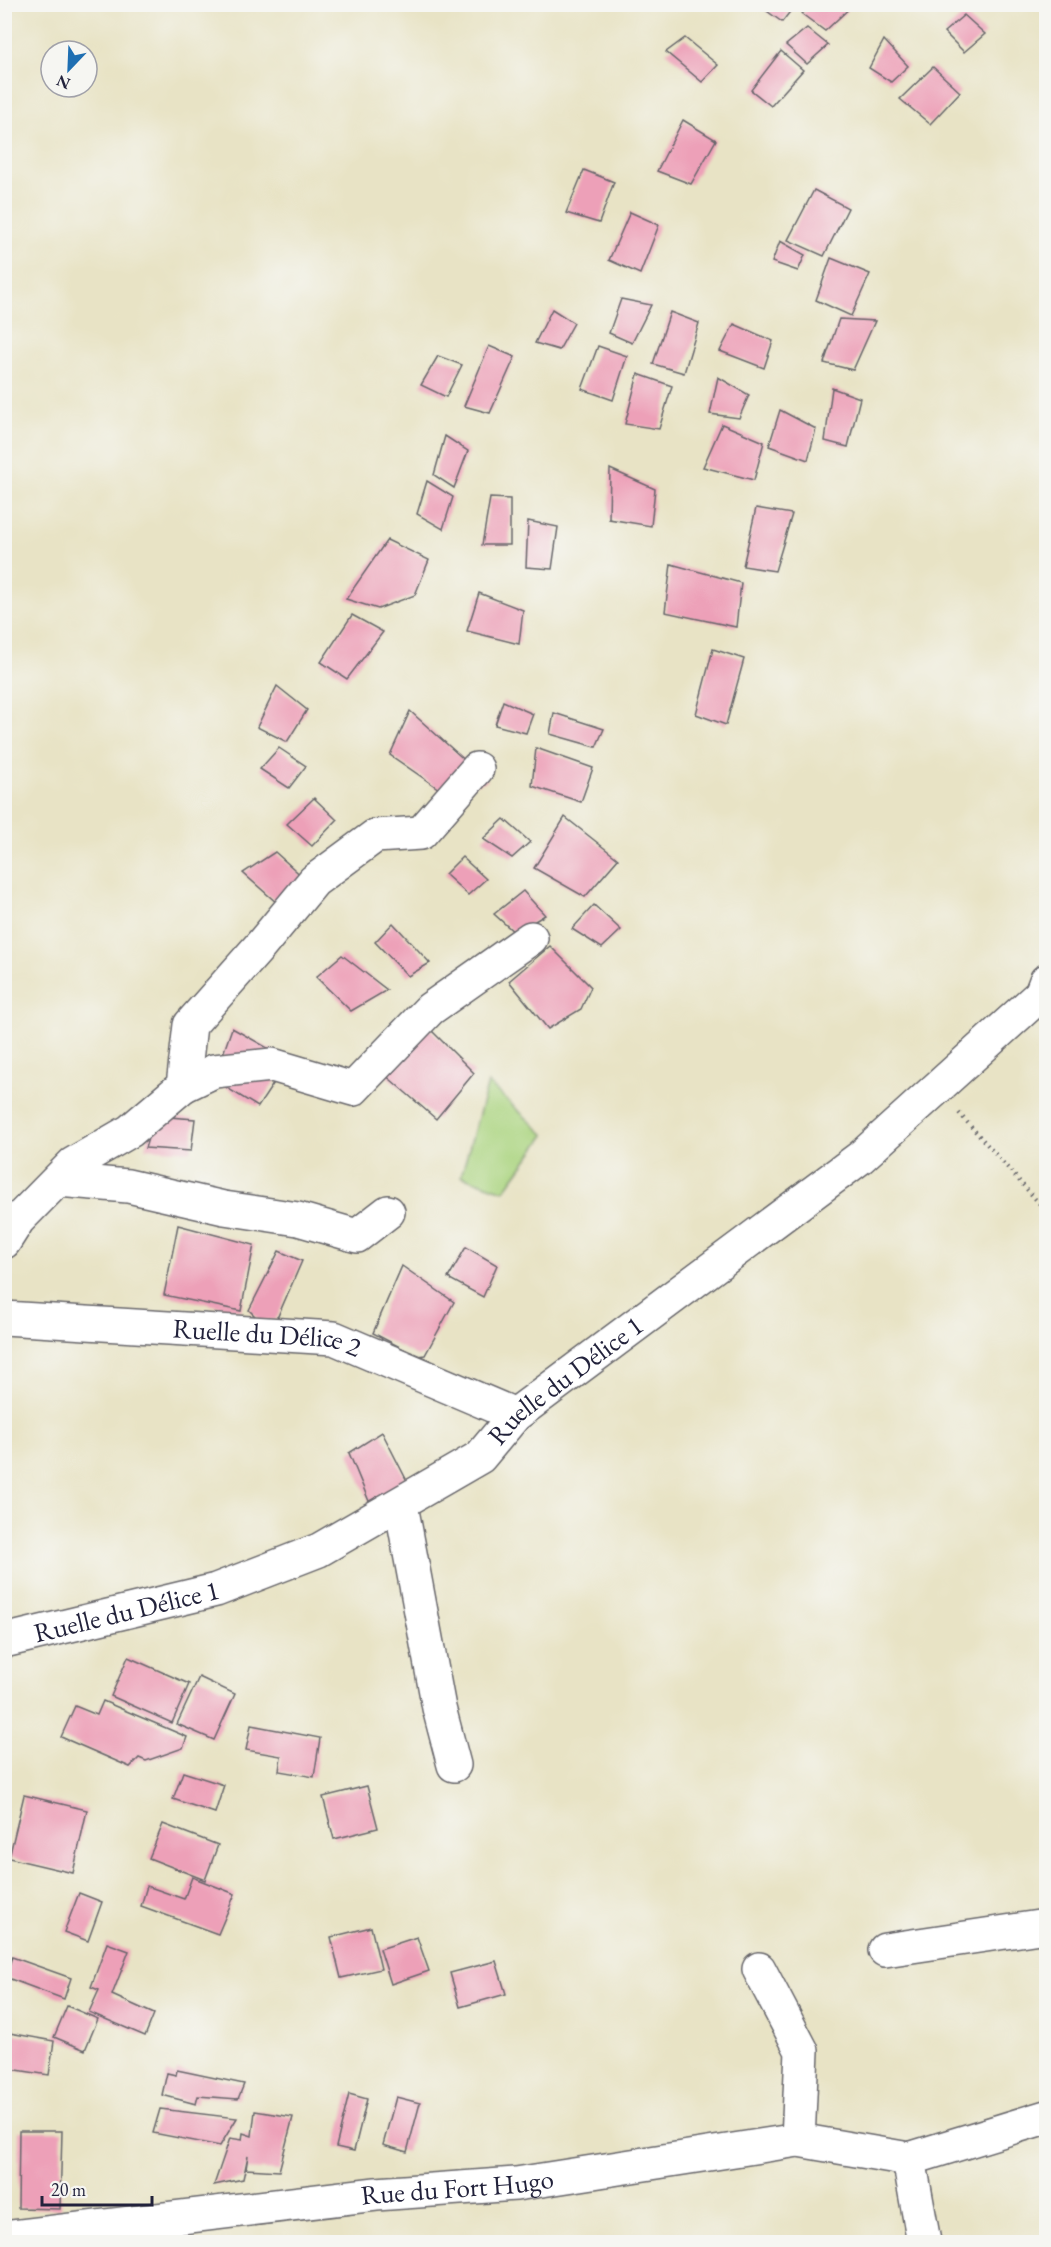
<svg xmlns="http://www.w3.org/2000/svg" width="1051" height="2247" font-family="'EB Garamond',serif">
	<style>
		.green { fill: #aad47f; stroke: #667b5d; stroke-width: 1.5 }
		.building { fill: #eda0b8 }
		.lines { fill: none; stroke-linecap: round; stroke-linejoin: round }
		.minor-casing { stroke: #67666b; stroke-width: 36 }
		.path { stroke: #67666b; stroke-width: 4; stroke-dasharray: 1.5 4.5; stroke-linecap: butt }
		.minor { stroke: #fff; stroke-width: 33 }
		.labels { text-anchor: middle; stroke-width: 5; stroke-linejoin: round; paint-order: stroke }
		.street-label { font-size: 27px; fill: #22223b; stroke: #f6f6f2 }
	</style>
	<rect width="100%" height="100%" fill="#f6f6f2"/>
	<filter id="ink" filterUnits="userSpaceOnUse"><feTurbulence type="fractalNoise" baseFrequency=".0167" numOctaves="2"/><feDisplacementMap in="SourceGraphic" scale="12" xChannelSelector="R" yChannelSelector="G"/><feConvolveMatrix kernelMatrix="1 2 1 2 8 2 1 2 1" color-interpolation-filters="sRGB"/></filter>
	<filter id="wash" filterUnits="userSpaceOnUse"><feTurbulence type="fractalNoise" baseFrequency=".008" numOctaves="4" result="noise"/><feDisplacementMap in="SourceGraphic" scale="24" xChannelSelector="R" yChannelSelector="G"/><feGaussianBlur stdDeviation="1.35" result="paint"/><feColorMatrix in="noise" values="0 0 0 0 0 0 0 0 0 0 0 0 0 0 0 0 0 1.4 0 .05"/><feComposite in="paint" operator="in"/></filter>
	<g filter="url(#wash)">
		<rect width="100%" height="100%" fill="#e8e3c5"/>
		<polygon class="green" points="488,1083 545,1135 504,1191 461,1176"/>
		<g id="blocks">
			<g class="building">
				<polygon points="761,4 796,4 782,22 760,6"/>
				<polygon points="812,4 854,4 825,31 802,14"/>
				<polygon points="964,15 985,34 964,52 944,32"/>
				<polygon points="807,28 828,45 807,64 786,45"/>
				<polygon points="685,38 718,65 702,82 666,52"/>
				<polygon points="884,40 908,66 891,82 869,68"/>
				<polygon points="781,51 803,70 771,106 751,90"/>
				<polygon points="933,67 960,92 930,124 900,99"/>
				<polygon points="683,120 716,140 691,184 657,171"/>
				<polygon points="584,170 614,182 599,223 566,213"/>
				<polygon points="814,190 848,208 824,256 788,240"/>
				<polygon points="630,212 659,225 640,274 609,260"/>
				<polygon points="780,241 805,255 798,271 772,262"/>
				<polygon points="831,258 870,274 851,316 816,300"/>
				<polygon points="621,299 651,305 632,343 609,333"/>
				<polygon points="552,309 574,323 559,350 535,343"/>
				<polygon points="670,312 699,323 684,373 653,364"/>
				<polygon points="839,319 875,321 853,370 824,363"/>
				<polygon points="734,324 773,341 764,368 720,351"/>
				<polygon points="489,346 515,357 490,413 464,406"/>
				<polygon points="598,346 627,356 613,400 582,389"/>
				<polygon points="438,356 462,365 446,397 421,385"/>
				<polygon points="638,374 672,386 659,429 625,424"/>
				<polygon points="718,377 749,395 739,418 710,414"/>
				<polygon points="832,388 860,398 848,447 825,441"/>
				<polygon points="780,410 816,429 808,460 769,446"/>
				<polygon points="722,424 764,442 754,480 703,467"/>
				<polygon points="445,436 468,451 454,488 434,475"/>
				<polygon points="610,469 655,489 651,526 609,519"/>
				<polygon points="427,481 453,497 443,529 417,514"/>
				<polygon points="490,498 510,499 510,545 482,545"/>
				<polygon points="756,508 792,514 775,571 743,566"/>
				<polygon points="528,521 558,527 552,569 526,567"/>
				<polygon points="387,540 429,560 415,595 378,609 346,599"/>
				<polygon points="671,564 741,583 736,627 665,612"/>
				<polygon points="479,593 523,610 519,644 467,631"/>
				<polygon points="352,615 383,632 347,679 321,662"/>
				<polygon points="713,649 744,659 726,725 696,714"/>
				<polygon points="277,686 307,710 287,742 257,727"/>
				<polygon points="503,701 533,714 526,733 495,725"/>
				<polygon points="410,711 488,781 442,791 390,755"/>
				<polygon points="554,713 604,729 596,747 550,734"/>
				<polygon points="279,748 306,766 289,788 260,769"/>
				<polygon points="536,748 593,768 581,802 532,786"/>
				<polygon points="314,798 337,820 312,846 287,824"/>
				<polygon points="565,817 618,859 585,897 534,868"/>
				<polygon points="504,819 530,842 512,858 483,839"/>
				<polygon points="275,852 305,879 277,903 243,873"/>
				<polygon points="462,857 486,879 468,895 445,874"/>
				<polygon points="523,891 545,915 515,933 494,914"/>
				<polygon points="594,905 621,930 602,948 572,929"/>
				<polygon points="393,923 430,963 408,976 375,942"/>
				<polygon points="550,946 591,987 581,1009 548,1029 509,981"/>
				<polygon points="342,955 387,990 351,1011 316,977"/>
				<polygon points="426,1025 474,1073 436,1119 383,1073"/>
				<polygon points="232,1028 289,1060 258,1107 214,1080"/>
				<polygon points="155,1116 195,1119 191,1151 145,1148"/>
				<polygon points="178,1225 254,1245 241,1311 164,1295"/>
				<polygon points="466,1247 497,1265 483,1297 448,1278"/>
				<polygon points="279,1251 302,1261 278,1316 275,1320 260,1321 249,1310"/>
				<polygon points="402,1266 454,1302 425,1355 417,1356 373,1333"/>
				<polygon points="382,1432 407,1481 371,1506 349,1453"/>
				<polygon points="128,1657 189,1684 172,1723 111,1696"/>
				<polygon points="199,1677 235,1694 214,1740 177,1724"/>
				<polygon points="103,1701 187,1737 183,1748 146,1761 139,1758 130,1767 61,1737 75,1706 97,1715"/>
				<polygon points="251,1725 320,1738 314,1777 279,1771 281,1756 246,1750"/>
				<polygon points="183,1772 224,1785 215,1813 173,1799"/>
				<polygon points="367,1786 378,1828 334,1839 323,1797"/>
				<polygon points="24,1795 87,1810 73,1873 9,1858"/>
				<polygon points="163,1824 218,1845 205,1880 149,1858"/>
				<polygon points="192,1877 235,1894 218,1934 141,1906 147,1886 184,1899"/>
				<polygon points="79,1893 102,1902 88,1941 64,1932"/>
				<polygon points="371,1927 381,1969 341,1978 331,1937"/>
				<polygon points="417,1937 429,1971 391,1984 380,1949"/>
				<polygon points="107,1943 129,1951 112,1995 154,2014 145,2036 89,2012 99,1990 91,1987"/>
				<polygon points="12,1957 71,1978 64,1999 5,1977"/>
				<polygon points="496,1961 506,1994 460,2007 450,1973"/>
				<polygon points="67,2006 98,2019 85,2050 54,2037"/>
				<polygon points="4,2032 54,2041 49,2075 4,2068"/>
				<polygon points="177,2070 244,2084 238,2099 198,2096 196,2104 162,2095 167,2073 176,2075"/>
				<polygon points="349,2094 367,2099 354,2151 336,2147"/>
				<polygon points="396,2097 420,2103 407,2152 383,2145"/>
				<polygon points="160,2109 237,2118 220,2146 153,2133"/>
				<polygon points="255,2111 293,2117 279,2171 246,2169 248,2156 243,2179 214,2185 230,2138 242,2140 243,2133 252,2136"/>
				<polygon points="19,2131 62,2131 60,2209 18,2208"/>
			</g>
		</g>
	</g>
	<g filter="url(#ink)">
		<use href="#blocks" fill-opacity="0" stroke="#67666b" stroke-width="1.5"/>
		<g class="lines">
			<defs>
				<g id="minor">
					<polyline points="183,1086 214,1071 272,1065 353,1089 430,1009 531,938"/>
					<polyline points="58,1180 128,1186 224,1208 298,1219 357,1236 388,1212"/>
					<polyline points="4,1242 18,1220 73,1164 130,1131 183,1086 190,1025 261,945 314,881 375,836 421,833 477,769"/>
					<path id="s1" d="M4,1318L334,1338L515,1415"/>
					<polyline points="401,1505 439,1708 454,1765"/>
					<path id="s2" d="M4,1641L216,1590L319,1550L480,1457L515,1415L861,1157L1041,994L1046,981"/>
					<polyline points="885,1950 1046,1926"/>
					<polyline points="759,1969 802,2051 798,2140"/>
					<polyline points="909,2159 924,2242"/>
					<path id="s3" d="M4,2238L376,2194L516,2184L798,2140L909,2159L1046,2117"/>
				</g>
			</defs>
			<use href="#minor" class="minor-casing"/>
			<polyline class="path" points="959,1113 1046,1211"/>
			<use href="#minor" class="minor"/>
		</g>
	</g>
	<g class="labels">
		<g class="street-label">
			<text dy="9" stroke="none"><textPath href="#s1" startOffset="264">Ruelle du Délice 2</textPath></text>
			<text dy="9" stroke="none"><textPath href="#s2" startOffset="630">Ruelle du Délice 1</textPath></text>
			<text dy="9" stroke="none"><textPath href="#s2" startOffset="126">Ruelle du Délice 1</textPath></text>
			<text dy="9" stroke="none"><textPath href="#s3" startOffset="456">Rue du Fort Hugo</textPath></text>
		</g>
	</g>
	<rect width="1051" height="2247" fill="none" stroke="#f6f6f2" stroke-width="24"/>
	<g transform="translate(69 69) rotate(203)"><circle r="28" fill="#f6f6f2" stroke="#a1a1a9" stroke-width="1.5"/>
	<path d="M0-4.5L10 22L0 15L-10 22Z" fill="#1f6fb2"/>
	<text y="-9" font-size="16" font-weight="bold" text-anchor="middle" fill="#22223b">N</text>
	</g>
	<path d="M42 2196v9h110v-9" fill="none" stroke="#22223b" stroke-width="3"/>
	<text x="51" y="2196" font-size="18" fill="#22223b" stroke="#f6f6f2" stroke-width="4.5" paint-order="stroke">20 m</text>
</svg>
